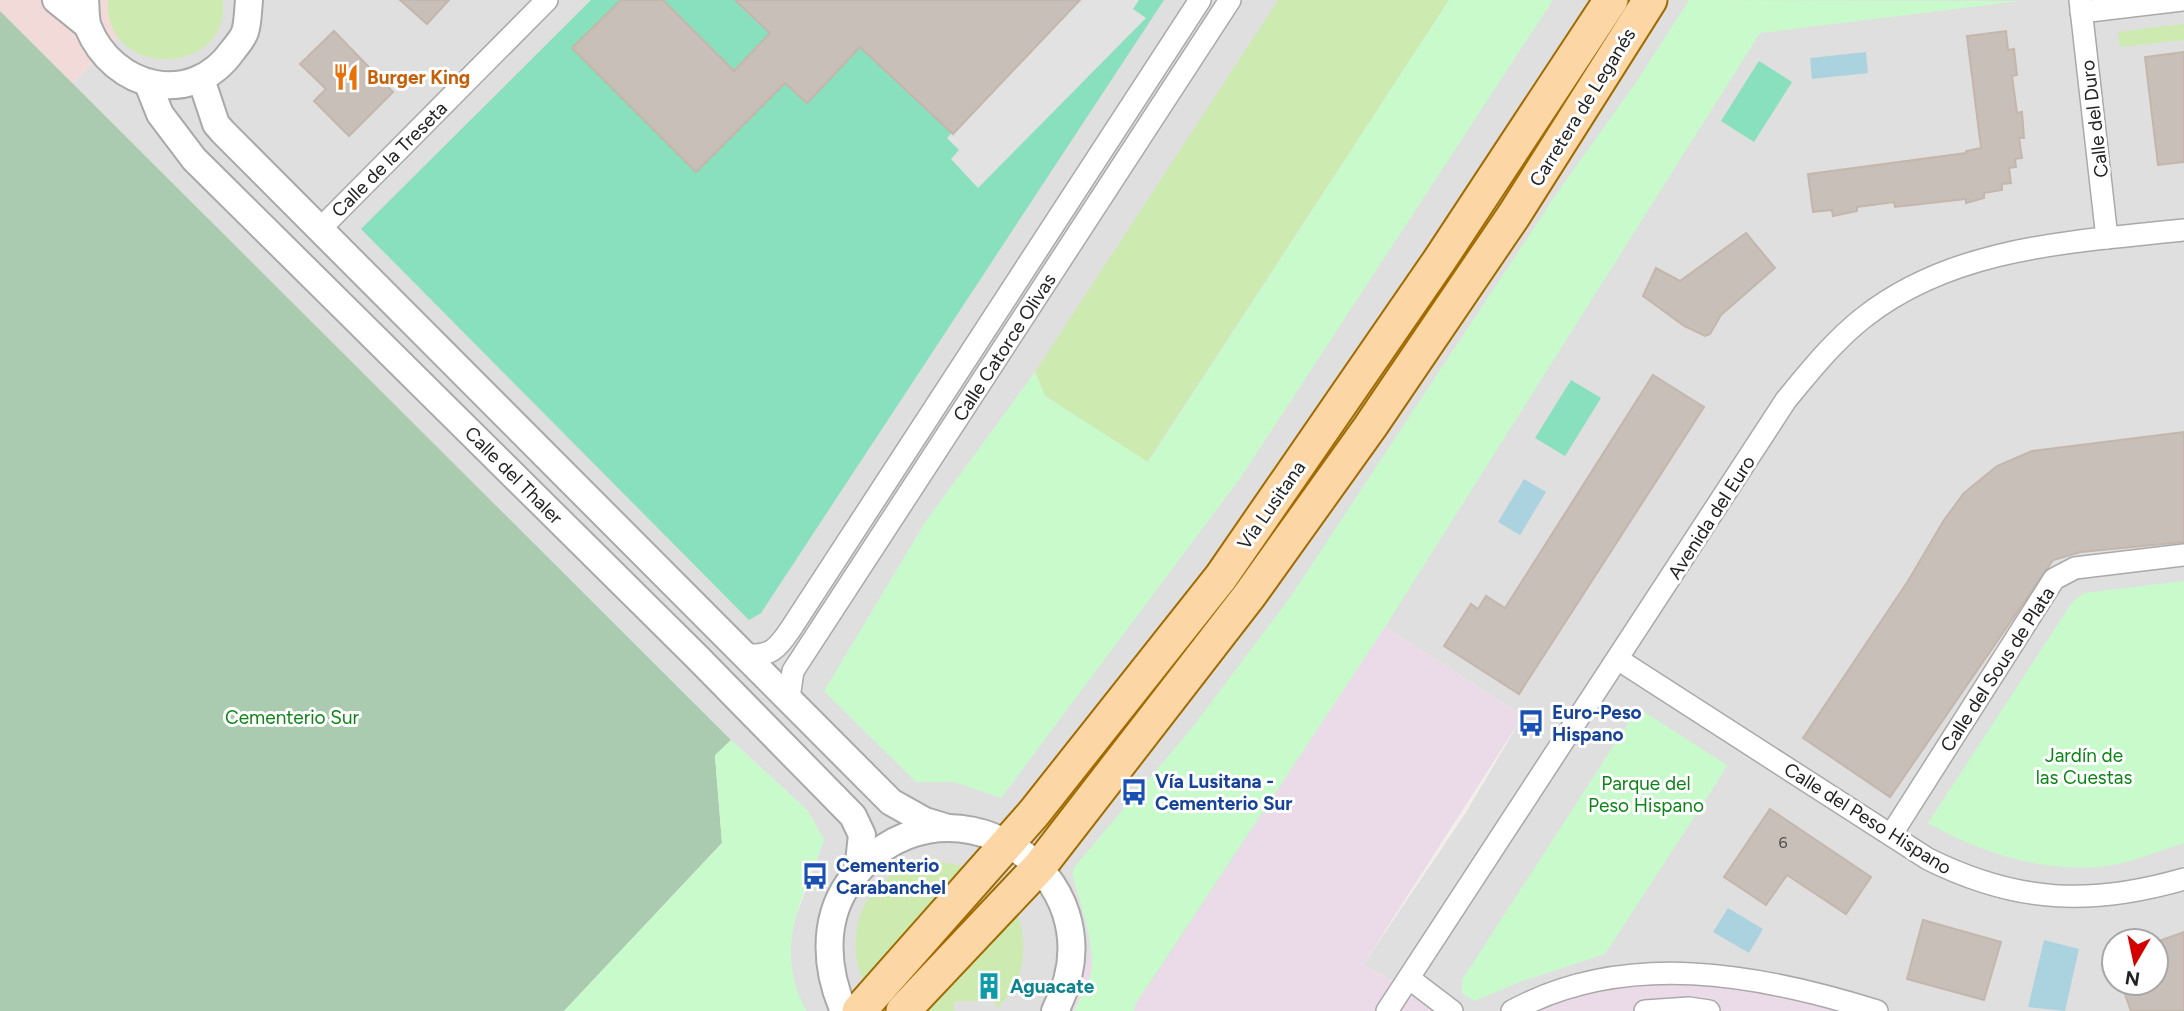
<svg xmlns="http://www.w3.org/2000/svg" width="2184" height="1011" font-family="Figtree,sans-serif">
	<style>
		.residential { fill: #e0dfdf; fill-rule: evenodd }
		.commercial { fill: #f2dad9 }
		.industrial { fill: #ebdbe8 }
		.grass { fill: #cdebb0 }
		.cemetery { fill: #aacbaf }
		.park { fill: #c8facc }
		.pitch { fill: #88e0be }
		.parking { fill: #e2e2e2 }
		.water { fill: #aad3df }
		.building { fill: #c7bfb8; stroke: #c4b6ab; stroke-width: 2 }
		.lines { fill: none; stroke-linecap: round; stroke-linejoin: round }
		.minor-casing { stroke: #a9a9a9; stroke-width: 24 }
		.tertiary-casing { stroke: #a9a9a9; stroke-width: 30 }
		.primary-casing { stroke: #a06b00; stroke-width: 37 }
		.minor { stroke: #fff; stroke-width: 21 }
		.tertiary { stroke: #fff; stroke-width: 26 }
		.primary { stroke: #fcd6a4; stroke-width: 33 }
		.labels { text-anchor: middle; stroke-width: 6; stroke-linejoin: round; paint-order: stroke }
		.number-label { font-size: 16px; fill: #4b4948 }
		.food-label { font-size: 19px; font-weight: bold; fill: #c56008; stroke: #fff; text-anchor: start }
		.street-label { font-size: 19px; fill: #222; stroke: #fff }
		.transit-label { font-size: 19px; font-weight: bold; fill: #164399; stroke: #fff; text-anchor: start }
		.park-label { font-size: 19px; fill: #0c8416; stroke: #fff }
		.culture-label { font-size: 19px; font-weight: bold; fill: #0d838f; stroke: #fff; text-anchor: start }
	</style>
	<rect width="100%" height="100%" fill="#f2efe9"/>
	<path class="residential" d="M156,0H2184V1011H1877L1542,995L1497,1011H1450L1363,965L1465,814L1523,716L1385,627L1148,989L1065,1011H806L795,989L789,958L792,927L824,840L807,810L731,740L72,83ZM2114,941H2156V983H2114Z"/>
	<polygon class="commercial" points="0,0 156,0 72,83 0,11"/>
	<g class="industrial">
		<polygon points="1385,627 1523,716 1363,965 1450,1011 1065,1011 1095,943 1148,988"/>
		<polygon points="1660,971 1877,1011 1497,1011 1542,995"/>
	</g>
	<g class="grass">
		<path d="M108,0H223C231,77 103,81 108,0Z"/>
		<polygon points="1278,0 1449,0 1147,462 1045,396 1035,372"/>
		<polygon points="2184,24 2184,40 2120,47 2118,32"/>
		<path d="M941,862L968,867L863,980C847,946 857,898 889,877C905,867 923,864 941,862Z"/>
		<path d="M1018,915C1028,950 1025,984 996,1009L993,972H984L985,1000L954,1002V1011H928Z"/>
	</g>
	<polygon class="cemetery" points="0,11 731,740 715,756 722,843 564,1011 0,1011"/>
	<g class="park">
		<polygon points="1449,0 1553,0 1241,477 1001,798 954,782 916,782 824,691 926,521 1035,372 1045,396 1148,462"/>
		<path d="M1689,0L2020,1L1760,33L1385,627L1135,1005L1134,1011H1074C1079,1000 1087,988 1090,976C1098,951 1079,899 1072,874L1075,866L1192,728L1289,599L1559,190L1635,84Z"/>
		<path d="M2184,581V843C2156,852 2126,865 2097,867C2038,871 1978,852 1928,823L2073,601L2084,593Z"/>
		<polygon points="1638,708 1727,765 1721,776 1605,954 1520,982 1474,1001 1462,993 1462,980"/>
		<path d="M731,740L807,810L824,840C801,903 773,946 806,1011H564L722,843L715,755Z"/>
	</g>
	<g class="pitch">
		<polygon points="591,0 1164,0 761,613 749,620 361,229"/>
		<polygon points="1759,61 1792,82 1754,142 1721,121"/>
		<polygon points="1571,380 1601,398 1565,456 1535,438"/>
	</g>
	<polygon class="parking" points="1078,0 1139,0 1133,9 1146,18 978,188 951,159 959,150 947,138"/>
	<g class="water">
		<polygon points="1866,52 1868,73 1812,79 1810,58"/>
		<polygon points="1524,479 1546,492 1520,535 1498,522"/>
		<polygon points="1728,908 1763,929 1749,953 1713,932"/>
		<polygon points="2044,940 2079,949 2065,1011 2028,1007"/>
	</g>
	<g class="building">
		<polygon points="400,0 449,0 427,24"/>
		<polygon points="621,0 663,0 734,71 770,33 735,0 1080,0 953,134 860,47 807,103 785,83 696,172 572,48"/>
		<polygon points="334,31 393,92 349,136 314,101 326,89 300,64"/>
		<polygon points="2006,31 2008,50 2014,49 2017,75 2012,76 2017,113 2022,112 2024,138 2019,138 2022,158 2015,159 2016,167 2009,168 2011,183 2002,184 2002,190 1984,193 1984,198 1966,203 1966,199 1895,207 1894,202 1857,207 1857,211 1833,216 1832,210 1813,212 1808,174 1966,153 1966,151 1981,148 1967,36"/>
		<polygon points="2184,52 2184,162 2158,165 2145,57"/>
		<polygon points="1746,233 1775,268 1721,315 1710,334 1705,336 1684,326 1643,296 1656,268 1680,281"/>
		<polygon points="1653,375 1704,407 1519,694 1444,646 1471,604 1478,609 1486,596 1505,608"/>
		<polygon points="2184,432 2184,542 2081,552 2053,560 1890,797 1803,738 1908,581 1944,520 1964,493 1997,466 2032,451"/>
		<polygon points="1770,809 1871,877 1846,914 1787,875 1766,905 1724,877"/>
		<polygon points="1923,920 2001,942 1984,1000 1907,979"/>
		<polygon points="2184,932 2184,1011 2131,1011 2121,983 2156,983 2156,942"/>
	</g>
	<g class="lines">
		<defs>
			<g id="minor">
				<polyline points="2080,0 2107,238"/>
				<polyline points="2081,12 2182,0"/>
				<polyline points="320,229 547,0"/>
				<path d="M747,655C771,656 777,649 790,630L1200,0"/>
				<path d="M1619,660L1928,859C2017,903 2090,906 2184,879"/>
				<polyline points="789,698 793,671 1230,0"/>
				<polyline points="1891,835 2054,579 2075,568 2184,555"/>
				<polyline points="1410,979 1452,1011"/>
				<path d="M1387,1011L1786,400C1810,371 1833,342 1863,318C1954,246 2073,242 2184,230"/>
				<path d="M1512,1011C1626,949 1759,974 1877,1011"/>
				<polyline points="1645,1011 1689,1008 1709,1011"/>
			</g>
			<g id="tertiary">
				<polyline points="56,0 87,25"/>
				<path d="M85,0C86,8 85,19 88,27C113,89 192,109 233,50C237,45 243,38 245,32C248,23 248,10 249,0"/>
				<polyline points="201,79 216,124 223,132 891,802 925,821 948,828"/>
				<polyline points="148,84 160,114 194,159 697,657 853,816 862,835 858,871"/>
				<path d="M844,1011C826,971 822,922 848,884C938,755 1128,871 1055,1011"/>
			</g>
			<g id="primary">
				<polyline points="859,1011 1034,813 1221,577 1439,261 1611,0"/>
				<polyline points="903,1011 1040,866 1249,596 1370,427 1514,215 1650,0"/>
			</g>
		</defs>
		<use href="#minor" class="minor-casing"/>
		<use href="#tertiary" class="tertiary-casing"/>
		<use href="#primary" class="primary-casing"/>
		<use href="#minor" class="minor"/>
		<use href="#tertiary" class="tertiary"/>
		<use href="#primary" class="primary"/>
	</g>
	<defs>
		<symbol id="restaurant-bare" viewBox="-9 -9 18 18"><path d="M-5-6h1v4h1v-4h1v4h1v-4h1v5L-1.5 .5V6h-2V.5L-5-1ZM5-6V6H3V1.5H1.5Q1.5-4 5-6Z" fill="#e8710a" stroke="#fff" stroke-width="2.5" paint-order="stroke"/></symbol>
		<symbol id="bus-bare" viewBox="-9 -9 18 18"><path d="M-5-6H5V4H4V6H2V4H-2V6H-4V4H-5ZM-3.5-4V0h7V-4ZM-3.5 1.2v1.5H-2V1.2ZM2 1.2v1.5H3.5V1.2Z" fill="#1a4fb4" stroke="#fff" stroke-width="2.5" paint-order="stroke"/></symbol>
		<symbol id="building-bare" viewBox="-9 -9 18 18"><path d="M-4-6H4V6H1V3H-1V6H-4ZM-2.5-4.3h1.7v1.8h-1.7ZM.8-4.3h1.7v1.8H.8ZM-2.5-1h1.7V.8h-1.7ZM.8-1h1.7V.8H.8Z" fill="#0f9aa8" stroke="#fff" stroke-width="2.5" paint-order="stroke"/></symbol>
	</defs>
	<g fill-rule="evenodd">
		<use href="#restaurant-bare" x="327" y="58" width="38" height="38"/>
		<use href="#bus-bare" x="1512" y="704" width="38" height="38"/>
		<use href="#bus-bare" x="1115" y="773" width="38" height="38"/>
		<use href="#bus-bare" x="796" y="857" width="38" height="38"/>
		<use href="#building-bare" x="970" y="967" width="38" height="38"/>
	</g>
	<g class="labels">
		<g class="number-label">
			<text x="1783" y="848">6</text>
		</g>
		<g class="food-label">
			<text x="367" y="84">Burger King</text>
		</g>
		<g class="street-label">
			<text transform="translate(1582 107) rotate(-58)" y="7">Carretera de Leganés</text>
			<text transform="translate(2094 119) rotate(-97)" y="7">Calle del Duro</text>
			<text transform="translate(389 159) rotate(-45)" y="7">Calle de la Treseta</text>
			<text transform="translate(1004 347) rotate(-57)" y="7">Calle Catorce Olivas</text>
			<text transform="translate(514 475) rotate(45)" y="7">Calle del Thaler</text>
			<text transform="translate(1271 505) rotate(-55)" y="7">Vía Lusitana</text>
			<text transform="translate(1711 517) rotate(-57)" y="7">Avenida del Euro</text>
			<text transform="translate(1997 669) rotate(-57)" y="7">Calle del Sous de Plata</text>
			<text transform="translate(1868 818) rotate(32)" y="7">Calle del Peso Hispano</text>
		</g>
		<g class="transit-label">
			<text x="1552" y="719">Euro-Peso<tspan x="1552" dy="22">Hispano</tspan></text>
			<text x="1155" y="788">Vía Lusitana -<tspan x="1155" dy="22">Cementerio Sur</tspan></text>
			<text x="836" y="872">Cementerio<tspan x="836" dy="22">Carabanchel</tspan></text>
		</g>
		<g class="park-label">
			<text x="292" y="724">Cementerio Sur</text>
			<text x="2084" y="762">Jardín de<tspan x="2084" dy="22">las Cuestas</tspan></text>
			<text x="1646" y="790">Parque del<tspan x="1646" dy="22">Peso Hispano</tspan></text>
		</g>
		<g class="culture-label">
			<text x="1010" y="993">Aguacate</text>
		</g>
	</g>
	<g transform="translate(2135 962) rotate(189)"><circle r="33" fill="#ffffff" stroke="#a7a7a7" stroke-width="2"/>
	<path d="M0-5L12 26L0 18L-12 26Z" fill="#d40000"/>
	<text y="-10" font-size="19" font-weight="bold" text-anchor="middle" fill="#222222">N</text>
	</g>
</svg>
